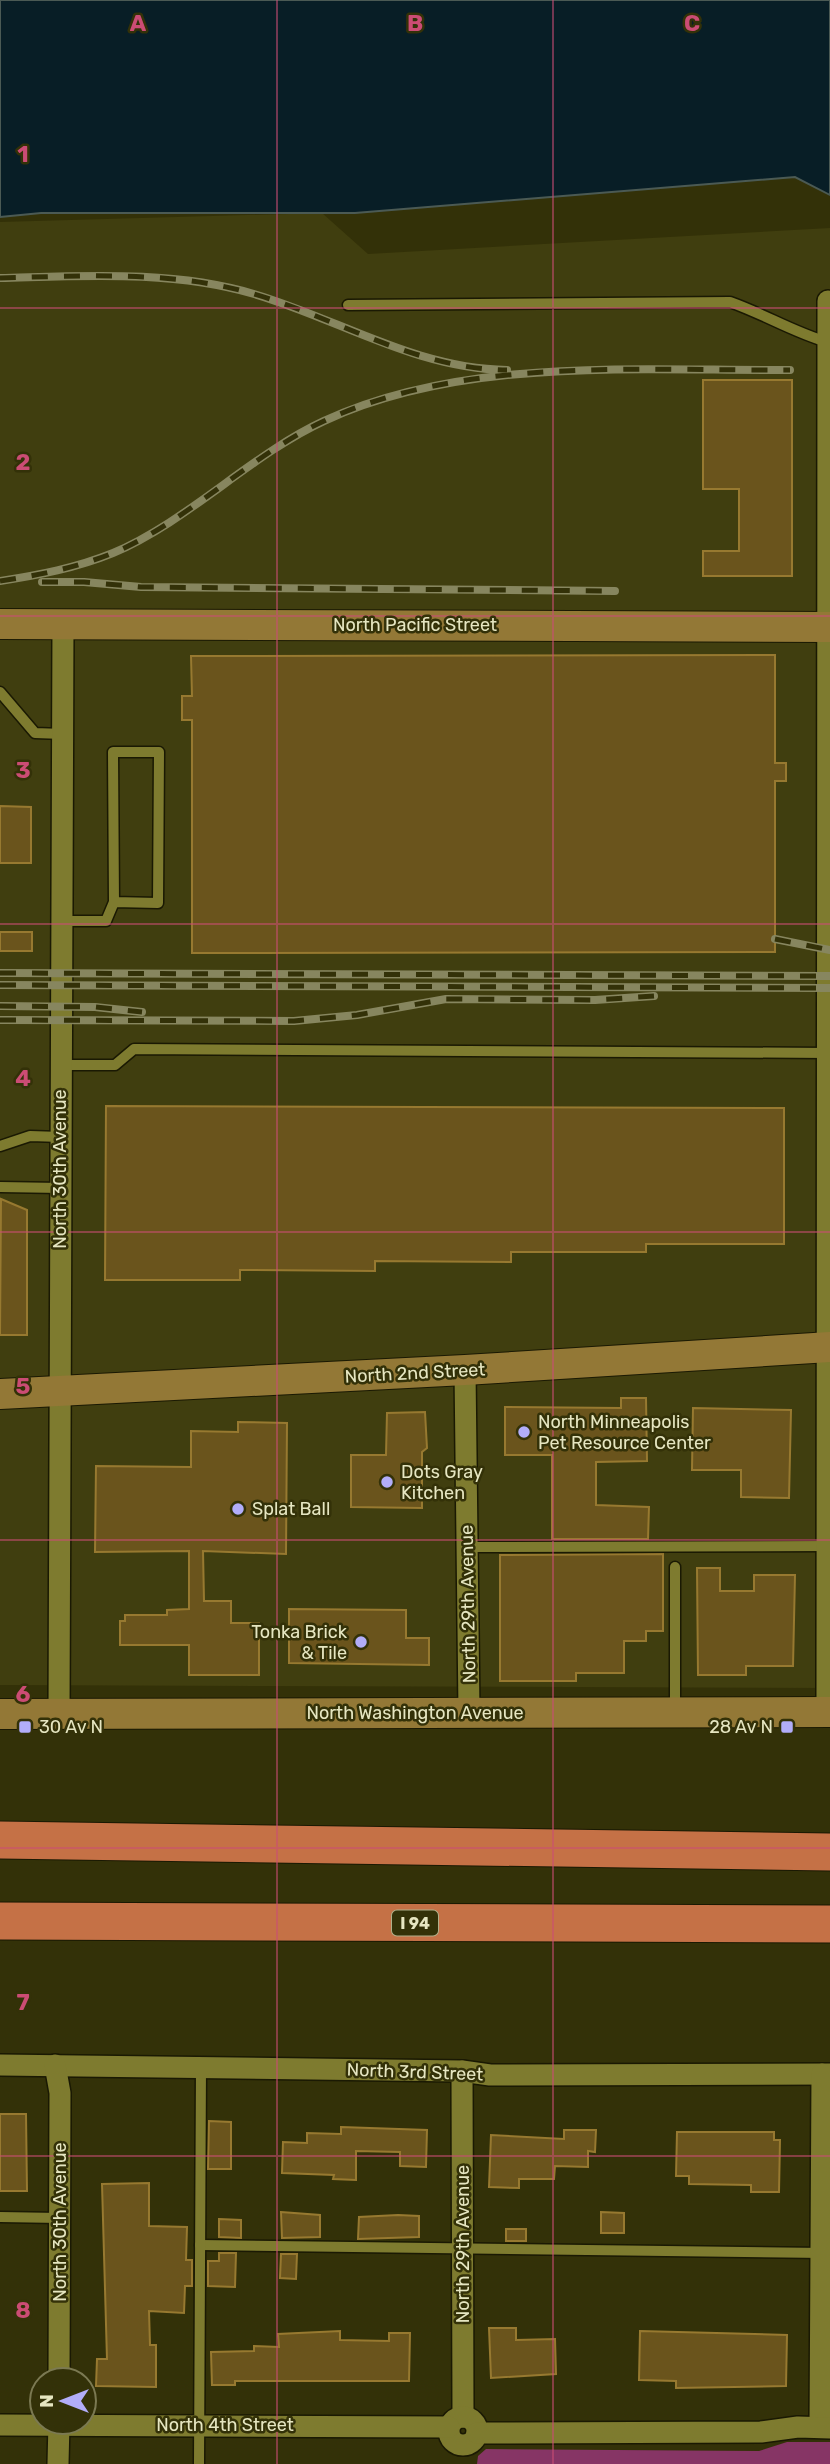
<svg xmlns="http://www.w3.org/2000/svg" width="830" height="2464" font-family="Rubik,sans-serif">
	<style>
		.built { fill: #403e0f }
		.green { fill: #863565 }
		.water { fill: #081e26; stroke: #4b5a54; stroke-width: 2 }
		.building { fill: #6a541c; stroke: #977930; stroke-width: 2 }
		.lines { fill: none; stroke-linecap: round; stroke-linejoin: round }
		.lane-casing { stroke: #1a1903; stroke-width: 13 }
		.street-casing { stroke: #1a1903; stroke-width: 24 }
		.secondary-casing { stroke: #1a1903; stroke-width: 32 }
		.highway-casing { stroke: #1a1903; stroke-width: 39 }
		.lane { stroke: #7e7b2f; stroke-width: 10 }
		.street { stroke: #7e7b2f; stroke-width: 21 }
		.secondary { stroke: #937836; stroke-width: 30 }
		.highway { stroke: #c57146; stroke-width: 37 }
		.rail-casing { stroke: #87865f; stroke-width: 8 }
		.rail { stroke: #333108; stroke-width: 5; stroke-dasharray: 16; stroke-linecap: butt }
		.grid { fill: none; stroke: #cb4c74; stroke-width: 2; stroke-opacity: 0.55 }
		.poi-dot { fill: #b2adf9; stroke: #333108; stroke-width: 2.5 }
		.labels { text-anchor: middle; stroke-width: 5; stroke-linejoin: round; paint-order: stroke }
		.shield { fill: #333108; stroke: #b0b08a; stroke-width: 2 }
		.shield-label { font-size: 16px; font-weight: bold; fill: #e6e6c1 }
		.street-label { font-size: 18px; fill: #e6e6c1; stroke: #333108 }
		.poi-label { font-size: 18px; fill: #e6e6c1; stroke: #333108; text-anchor: start }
		.grid-label { font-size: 23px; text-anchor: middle; font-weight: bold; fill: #cb4c74; stroke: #333108; stroke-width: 5; stroke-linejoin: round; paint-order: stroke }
	</style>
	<rect width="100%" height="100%" fill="#333108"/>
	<polygon class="built" points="322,213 368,254 830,228 830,1688 0,1685 0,222"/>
	<polygon class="green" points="787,2442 830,2442 830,2464 477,2464 478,2456 486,2449 759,2451"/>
	<polygon class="water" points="0,0 830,0 830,195 795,177 355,213 41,213 0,217"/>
	<g class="building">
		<polygon points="703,380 792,380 792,576 703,576 703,551 739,551 739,489 703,489"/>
		<polygon points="775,655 775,763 786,763 786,781 775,781 775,952 192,953 192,720 182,720 182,696 192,696 191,656"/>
		<polygon points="0,806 31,807 31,863 0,863"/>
		<rect x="0" y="932" width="32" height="19"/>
		<polygon points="106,1106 784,1108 784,1244 646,1244 646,1252 511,1252 511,1262 375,1261 375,1271 240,1270 240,1280 105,1280"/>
		<polygon points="1,1199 27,1210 27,1335 0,1335"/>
		<polygon points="621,1398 646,1398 647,1461 596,1462 596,1505 649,1507 648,1539 552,1539 552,1455 505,1455 505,1407 621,1408"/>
		<polygon points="693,1408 791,1410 789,1498 741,1497 741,1470 692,1470"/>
		<polygon points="425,1412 427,1448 422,1452 422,1508 351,1507 351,1455 386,1455 387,1413"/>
		<polygon points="238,1422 287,1423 286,1554 203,1551 204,1601 231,1601 231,1623 259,1623 259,1675 189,1675 189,1645 120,1645 120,1621 125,1621 125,1615 167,1615 167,1610 189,1609 189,1551 95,1552 96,1466 191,1467 191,1431 238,1432"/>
		<polygon points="663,1554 663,1631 646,1631 646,1641 624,1641 624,1673 576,1673 576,1681 500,1681 500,1555"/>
		<polygon points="697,1568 720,1568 720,1591 754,1591 754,1575 795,1575 793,1666 746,1666 746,1675 698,1675"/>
		<polygon points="289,1609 406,1610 406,1638 429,1638 429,1665 289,1663"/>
		<polygon points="0,2114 26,2114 27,2191 0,2191"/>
		<polygon points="209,2121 231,2122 231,2169 208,2169"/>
		<polygon points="341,2127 427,2130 426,2167 400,2166 400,2152 356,2151 356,2180 333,2179 334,2175 282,2173 283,2142 307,2143 307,2133 341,2134"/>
		<polygon points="564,2130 596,2130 595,2152 588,2151 588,2167 555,2166 554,2179 519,2179 519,2188 489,2187 491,2135 564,2139"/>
		<polygon points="677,2132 774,2132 774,2140 780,2140 779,2192 751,2192 751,2185 689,2184 689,2176 676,2176"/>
		<polygon points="149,2183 149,2226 187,2227 186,2260 192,2260 192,2286 185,2286 184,2313 149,2311 150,2345 156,2345 156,2387 96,2386 97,2359 107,2359 102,2184"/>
		<polygon points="281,2212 320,2215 320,2237 282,2238"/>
		<polygon points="601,2212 624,2213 624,2233 601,2233"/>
		<polygon points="398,2215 419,2216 419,2237 358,2239 359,2217"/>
		<polygon points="219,2219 241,2220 241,2238 219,2237"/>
		<rect x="506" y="2229" width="20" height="12"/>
		<polygon points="219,2253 236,2253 235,2287 208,2286 208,2261 219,2261"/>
		<polygon points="281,2254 297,2254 296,2279 280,2278"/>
		<polygon points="489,2328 516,2328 516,2340 555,2339 556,2374 491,2378"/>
		<polygon points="340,2331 340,2340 389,2341 389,2333 410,2333 409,2381 235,2381 235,2385 212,2385 211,2352 254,2351 254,2346 279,2347 278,2334"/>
		<polygon points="640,2331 787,2335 786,2386 676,2388 676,2381 639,2380"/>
	</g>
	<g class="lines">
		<defs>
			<g id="lane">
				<path d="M348,305L730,302C764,314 793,332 827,342"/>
				<polyline points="0,692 35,733 63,734"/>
				<polyline points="62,921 106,921 114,902 113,752 159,752 158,903 114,902"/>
				<polyline points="60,1065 115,1065 134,1049 828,1053"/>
				<polyline points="0,1146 30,1136 61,1137"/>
				<polyline points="0,1187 61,1188"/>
				<polyline points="467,1547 828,1546"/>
				<polyline points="675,1567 675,1711"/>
				<polyline points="0,2217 60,2218"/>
				<polyline points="200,2245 824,2253"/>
				<polyline points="199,2464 201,2067"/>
			</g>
			<g id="street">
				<polyline points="465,1370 469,1712"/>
				<polyline points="827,1712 828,301"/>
				<polyline points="59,1715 63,624"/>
				<polyline points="0,2065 462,2071 490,2075 830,2074"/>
				<polyline points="55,2065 60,2093 59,2380"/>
				<polyline points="462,2071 463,2417"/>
				<circle cx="463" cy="2431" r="14"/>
				<polyline points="0,2425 449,2427"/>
				<polyline points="820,2427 822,2074"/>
				<polyline points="477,2433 761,2432 798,2427 830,2428"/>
				<polyline points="58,2464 59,2422"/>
			</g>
			<g id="secondary">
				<polyline points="0,624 830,627"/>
				<polyline points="0,1394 465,1370 830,1347"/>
				<polyline points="0,1714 830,1712"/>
			</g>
			<g id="highway">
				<polyline points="0,1840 830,1852"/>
				<polyline points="0,1921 830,1924"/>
			</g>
		</defs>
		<use href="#lane" class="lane-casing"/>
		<use href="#street" class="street-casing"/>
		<use href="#secondary" class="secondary-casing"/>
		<use href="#highway" class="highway-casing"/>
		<use href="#lane" class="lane"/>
		<use href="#street" class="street"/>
		<use href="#secondary" class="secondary"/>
		<use href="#highway" class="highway"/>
		<defs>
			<g id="rail">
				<path d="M0,278C83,276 173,270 254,294C339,319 416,369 507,370"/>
				<path d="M0,581C39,575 76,568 113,553C187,522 252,454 324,421C464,356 640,371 790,370"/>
				<polyline points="42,582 84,582 141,587 615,591"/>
				<polyline points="775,939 830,950"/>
				<polyline points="0,973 830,976"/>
				<polyline points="0,985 830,988"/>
				<polyline points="0,1006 95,1007 142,1012"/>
				<polyline points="0,1020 294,1021 357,1015 446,999 595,1000 654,996"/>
			</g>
		</defs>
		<use href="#rail" class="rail-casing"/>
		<use href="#rail" class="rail"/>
	</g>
	<path class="grid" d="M277,0V2464M553,0V2464M0,308H830M0,616H830M0,924H830M0,1232H830M0,1540H830M0,1848H830M0,2156H830"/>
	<g class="poi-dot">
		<circle cx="524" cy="1432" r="7"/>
		<circle cx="387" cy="1482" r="7"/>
		<circle cx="238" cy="1509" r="7"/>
		<circle cx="361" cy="1642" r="7"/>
		<rect x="18" y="1720" width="14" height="14" rx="3.5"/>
		<rect x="780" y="1720" width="14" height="14" rx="3.5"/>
	</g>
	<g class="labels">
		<rect class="shield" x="392" y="1910.5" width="46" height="25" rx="5"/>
		<g class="shield-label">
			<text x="415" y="1929">I 94</text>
		</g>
		<g class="street-label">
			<text x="415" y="631">North Pacific Street</text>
			<text transform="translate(60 1169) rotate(-90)" y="6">North 30th Avenue</text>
			<text transform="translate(415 1373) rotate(-3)" y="6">North 2nd Street</text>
			<text transform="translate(468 1604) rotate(-91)" y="6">North 29th Avenue</text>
			<text x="415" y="1719">North Washington Avenue</text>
			<text transform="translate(415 2072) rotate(2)" y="6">North 3rd Street</text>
			<text transform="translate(60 2222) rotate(-90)" y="6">North 30th Avenue</text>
			<text transform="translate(463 2244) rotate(-90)" y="6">North 29th Avenue</text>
			<text x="225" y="2431">North 4th Street</text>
		</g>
		<g class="poi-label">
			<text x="538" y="1428">North Minneapolis<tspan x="538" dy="21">Pet Resource Center</tspan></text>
			<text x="401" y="1478">Dots Gray<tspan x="401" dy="21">Kitchen</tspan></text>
			<text x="252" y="1515">Splat Ball</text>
			<text x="347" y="1638" text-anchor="end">Tonka Brick<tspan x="347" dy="21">&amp; Tile</tspan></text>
			<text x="39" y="1733">30 Av N</text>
			<text x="773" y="1733" text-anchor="end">28 Av N</text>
		</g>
	</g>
	<g class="grid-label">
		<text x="138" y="31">A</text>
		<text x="415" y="31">B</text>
		<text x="692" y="31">C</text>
		<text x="23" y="162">1</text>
		<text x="23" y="470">2</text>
		<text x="23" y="778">3</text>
		<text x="23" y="1086">4</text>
		<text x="23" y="1394">5</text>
		<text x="23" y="1702">6</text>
		<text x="23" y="2010">7</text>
		<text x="23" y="2318">8</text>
	</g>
	<g transform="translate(63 2401) rotate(270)"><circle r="33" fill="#333108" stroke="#7b7952" stroke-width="2"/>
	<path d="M0-5L12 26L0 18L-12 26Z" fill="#b2adf9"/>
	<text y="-10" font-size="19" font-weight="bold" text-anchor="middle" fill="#e6e6c1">N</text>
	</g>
</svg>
